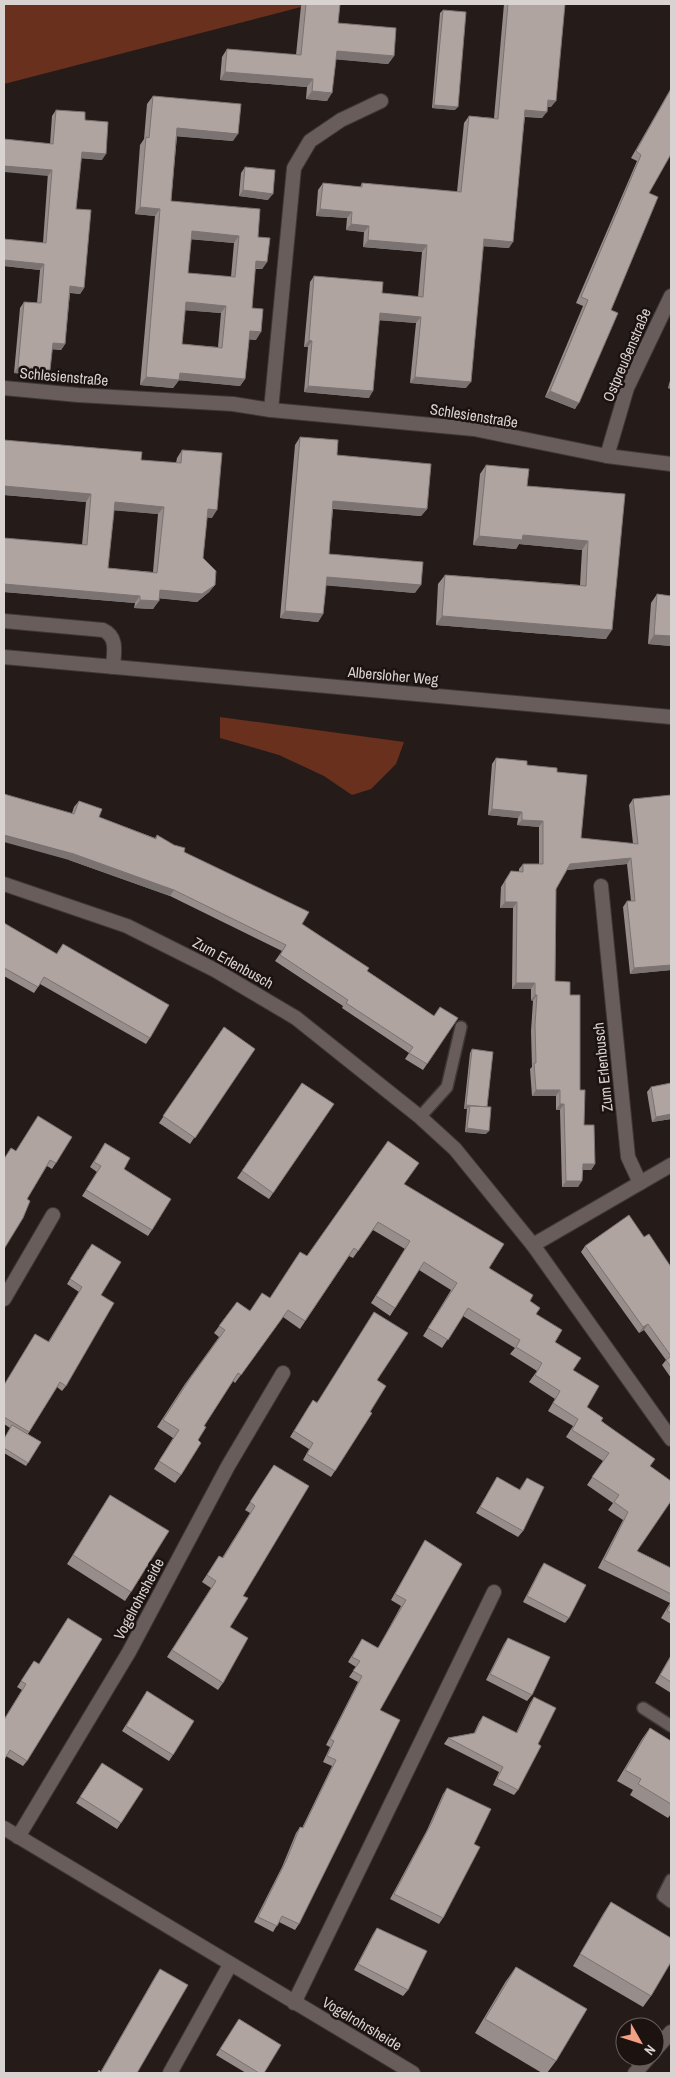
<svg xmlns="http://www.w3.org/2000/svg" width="675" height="2077" font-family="'Archivo Narrow',sans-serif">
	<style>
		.green { fill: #69301d }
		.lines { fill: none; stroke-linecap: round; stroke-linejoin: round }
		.service-casing { stroke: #3e3836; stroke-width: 14 }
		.minor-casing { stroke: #3e3836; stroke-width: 16 }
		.secondary-casing { stroke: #3e3836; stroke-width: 16 }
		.service { stroke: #685d5a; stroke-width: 11 }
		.minor { stroke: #685d5a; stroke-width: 14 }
		.secondary { stroke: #685d5a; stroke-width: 14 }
		.wall { fill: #978d8a; fill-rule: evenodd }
		.shaded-wall { fill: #7b7371 }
		.building { fill: #b0a4a1; stroke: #7b7371; fill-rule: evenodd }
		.labels { text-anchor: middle; stroke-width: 5; stroke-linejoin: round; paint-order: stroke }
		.street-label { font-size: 15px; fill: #d8d2d0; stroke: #1c1311 }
	</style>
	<rect width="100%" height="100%" fill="#251c1a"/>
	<g class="green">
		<polygon points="4,4 305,4 301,7 4,84"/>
		<polygon points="220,717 404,742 396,764 371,789 352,795 324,776 279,755 220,738"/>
	</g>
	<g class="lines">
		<defs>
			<g id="service">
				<polyline points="420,1117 447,1087 461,1027"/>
				<polyline points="643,1708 671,1726"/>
				<polyline points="671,1880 663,1896 671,1902"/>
			</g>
			<g id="minor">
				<polyline points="4,388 78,395 233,404 271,410 474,429 607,456 671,464"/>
				<polyline points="271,410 294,168 310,141 341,120 381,101"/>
				<polyline points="607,456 627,388 671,296"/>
				<path d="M4,621L103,630C118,637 114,652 113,667"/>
				<polyline points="4,884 127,926 215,970 296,1018 420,1117 455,1149 533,1245 671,1439"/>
				<polyline points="601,886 628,1157 640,1183"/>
				<polyline points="533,1245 671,1165"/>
				<polyline points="4,1299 53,1215"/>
				<polyline points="4,1828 413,2073"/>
				<polyline points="18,1837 129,1652 228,1466 283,1373"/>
				<polyline points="294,2003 494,1592"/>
				<polyline points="655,2050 671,2032"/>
				<polyline points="170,2073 230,1965"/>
				<polyline points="635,2073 649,2057"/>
			</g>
			<polyline id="secondary" points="4,657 671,717"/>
		</defs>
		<use href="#service" class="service-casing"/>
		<use href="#minor" class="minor-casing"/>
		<use href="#secondary" class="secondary-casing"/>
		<use href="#service" class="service"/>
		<use href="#minor" class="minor"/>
		<use href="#secondary" class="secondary"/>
	</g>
	<g class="wall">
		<polygon points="302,4 340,4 338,23 394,56 388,64 336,59 327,101 306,99 307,87 220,80 222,57 227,49 296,55 301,6"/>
		<polygon points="504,4 565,4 551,107 547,107 542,118 525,117 509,248 483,246 466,388 410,383 416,323 379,320 369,398 304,392 308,347 304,347 310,282 314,276 382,293 418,297 422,252 363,247 364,232 346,230 347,218 316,216 318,190 323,183 360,187 362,183 457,192 464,123 469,116 494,118"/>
		<polygon points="443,10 455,110 432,108 440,13"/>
		<polygon points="671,88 671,154 649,193 611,310 575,409 545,397 583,306 576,303 637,161 631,158"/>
		<path d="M153,96L233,141L177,136L171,201L258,237L267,262L262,269H255L252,308L256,340L249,339L245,379L240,386L179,380L173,388L140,385L155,216L135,214L140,145L144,139L147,104ZM191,239L234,243L231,277L188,273ZM185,310L221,313L218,347L182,344Z"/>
		<polygon points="56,110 85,120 102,160 81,158 76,209 84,288 80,294 70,293 65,344 61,350 52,349 46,376 14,373 20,308 24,302 37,303 40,270 4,266 4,239 43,243 52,116"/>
		<polygon points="245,167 268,200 239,196 241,173"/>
		<polygon points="671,377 671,389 668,388"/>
		<polygon points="300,437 337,455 427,509 421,516 333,509 329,554 415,593 326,585 323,614 318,622 280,618 295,445"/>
		<path d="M4,440L141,460L176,463L177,458L182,450L212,518L207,517L203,558L215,585L209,592L197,602L159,598L153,609L134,608L135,603L4,592V538L82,545L86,502L4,495ZM114,510L158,514L153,572L108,568Z"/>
		<polygon points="486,465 527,486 625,494 606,639 436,625 438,584 445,575 580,585 582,550 519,544 516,549 473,545 480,474"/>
		<polygon points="657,594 671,596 671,646 648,644 651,603"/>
		<polygon points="496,758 557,772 581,838 633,844 629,805 633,799 671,970 630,974 623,907 627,901 631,901 627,864 567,870 556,889 555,981 570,995 584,1125 595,1164 591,1170 583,1170 578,1187 562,1187 560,1110 556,1110 556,1096 532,1096 530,1069 532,1067 531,1031 533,1001 531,1000 531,989 512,989 513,908 500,908 501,887 511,871 519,872 519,869 523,864 539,864 539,827 517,825 518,818 488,815 492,764"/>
		<polygon points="79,801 99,817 155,838 157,835 184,852 302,924 367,971 434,1016 458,1018 423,1070 405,1059 409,1053 342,1008 343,1006 275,961 282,951 170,896 69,860 72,813 74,807"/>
		<polygon points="4,923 56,954 63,944 150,1038 146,1044 40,984 34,993 4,976"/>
		<polygon points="224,1027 255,1049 190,1144 159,1123"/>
		<polygon points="472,1049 487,1107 486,1134 465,1132 467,1109 464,1109 470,1053"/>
		<polygon points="302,1083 334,1104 269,1199 237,1178"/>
		<polygon points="671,1083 671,1119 652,1122 647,1092 651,1087"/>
		<polygon points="35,1121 56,1163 52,1169 47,1166 27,1199 23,1218 16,1151"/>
		<polygon points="105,1143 124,1169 152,1230 148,1236 82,1196 97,1172 90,1167"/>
		<polygon points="404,1184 489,1268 530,1301 536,1314 573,1370 587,1407 650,1466 637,1551 671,1568 671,1624 661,1618 670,1603 598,1568 623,1520 608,1510 613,1503 587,1485 603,1461 566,1437 573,1426 548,1411 555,1399 529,1382 537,1371 510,1354 515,1348 463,1316 442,1348 423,1336 451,1290 419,1270 390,1316 371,1303 405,1249 373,1230 353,1258 349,1256 300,1329 283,1317 235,1383 233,1381 204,1426 181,1475 175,1483 154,1469 173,1438 157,1427 185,1384 219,1337 214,1333 237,1302 249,1311 270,1298 307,1256"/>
		<polygon points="644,1237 671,1267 671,1378 662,1365 666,1360 644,1330 639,1333 581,1252 585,1246"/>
		<polygon points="88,1249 101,1295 66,1386 62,1391 57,1387 28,1434 41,1442 26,1466 4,1453 4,1439 10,1428 4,1424 4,1384 48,1342 79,1292 67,1284"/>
		<polygon points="377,1380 370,1412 372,1413 331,1477 303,1460 309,1449 290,1437 309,1406 316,1402"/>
		<polygon points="274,1465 243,1596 230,1627 223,1683 218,1690 167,1657 211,1588 202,1582 219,1556 222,1558 250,1513 245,1510"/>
		<polygon points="497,1477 519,1490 527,1478 523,1531 518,1537 476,1513"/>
		<polygon points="110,1495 131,1592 125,1601 67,1564"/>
		<polygon points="425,1540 380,1710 299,1924 295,1930 279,1922 273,1932 254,1922 282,1867 296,1833 300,1827 302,1828 332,1766 323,1762 330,1747 326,1745 358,1682 349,1677 356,1667 348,1662 362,1639 378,1648 401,1606 391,1600"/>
		<polygon points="544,1563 569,1618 565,1623 523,1602 540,1569"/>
		<polygon points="508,1638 532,1695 527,1701 486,1680 504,1644"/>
		<polygon points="671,1655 671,1693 655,1683"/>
		<polygon points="34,1661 27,1761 23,1766 6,1756 4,1760 4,1719 22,1690 17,1687"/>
		<polygon points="147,1691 173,1755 169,1761 122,1731"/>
		<polygon points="534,1697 538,1744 518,1790 514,1795 493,1785 499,1772 444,1744 448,1738 474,1733 479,1722 483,1716 516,1733 530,1703"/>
		<polygon points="650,1728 671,1741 671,1814 668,1818 630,1795 633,1790 617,1781 642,1739"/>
		<polygon points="98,1769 121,1823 117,1829 76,1803"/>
		<polygon points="447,1788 474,1844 443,1918 439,1924 390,1899 427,1830 443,1794"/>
		<polygon points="611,1902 651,1996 643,2007 573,1966 603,1914"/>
		<polygon points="377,1928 408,1990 403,1996 354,1970 373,1934"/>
		<polygon points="516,1967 556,2061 547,2073 542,2073 475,2033 506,1981"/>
		<polygon points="160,1969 137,2073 101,2071 156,1975"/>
		<polygon points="239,2019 264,2073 246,2073 216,2055"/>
	</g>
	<g class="shaded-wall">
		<polygon points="337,51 394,56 388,64 331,59"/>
		<polygon points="225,72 313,79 307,87 220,80"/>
		<polygon points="312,91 332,93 327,101 306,99"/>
		<polygon points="548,100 556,101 551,107 543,107"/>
		<polygon points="434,105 458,107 455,110 432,108"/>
		<polygon points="525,110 547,112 542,118 521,116"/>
		<polygon points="177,128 238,134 233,141 172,136"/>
		<polygon points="82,152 106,154 102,160 78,158"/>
		<polygon points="4,166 52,170 48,176 4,172"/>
		<polygon points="243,190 273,194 268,200 239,196"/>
		<polygon points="140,207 160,209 155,216 135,214"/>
		<polygon points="320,209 352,212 347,218 316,216"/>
		<polygon points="351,224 369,226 364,232 346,230"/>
		<polygon points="192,231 239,236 234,243 187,239"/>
		<polygon points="484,239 513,242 509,248 479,246"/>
		<polygon points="368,240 427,245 422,252 363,247"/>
		<polygon points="4,260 44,264 40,270 4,266"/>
		<polygon points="256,261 267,262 262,269 251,268"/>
		<polygon points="70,286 84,288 80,294 66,292"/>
		<polygon points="186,302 226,306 221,313 181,310"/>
		<polygon points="380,313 421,317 416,323 375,320"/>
		<polygon points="250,331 261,332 256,340 244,339"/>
		<polygon points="309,340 312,341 308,347 304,347"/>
		<polygon points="53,343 65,344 61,350 49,349"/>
		<polygon points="18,367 50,370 46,376 14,373"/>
		<polygon points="180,373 245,379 240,386 176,380 179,380 173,388 140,385 146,377"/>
		<polygon points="415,377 471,382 466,388 410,383"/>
		<polygon points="671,383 671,389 668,388"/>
		<polygon points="308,386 373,391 369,398 304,392"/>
		<polygon points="550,391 579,403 575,409 545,397"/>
		<polygon points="4,486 91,494 86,502 4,495"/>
		<polygon points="333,501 427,509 421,516 328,508"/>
		<polygon points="115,502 164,507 158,514 109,510"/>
		<polygon points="208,509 217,510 212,518 202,517"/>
		<polygon points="523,535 588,541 582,550 519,544 516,549 473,545 479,536"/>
		<polygon points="327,577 421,585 415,593 321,585"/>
		<polygon points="4,584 140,596 135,603 4,592"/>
		<polygon points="215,585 209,592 197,602 155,598 160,590"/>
		<polygon points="140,600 159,601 153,609 134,608"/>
		<polygon points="285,611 323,614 318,622 280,618"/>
		<polygon points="442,616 612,630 606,639 436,625"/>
		<polygon points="654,635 671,636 671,646 648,644"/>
		<polygon points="492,809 522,812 518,818 488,815"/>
		<polygon points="522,820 543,821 539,827 517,825"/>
		<polygon points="4,835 74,854 174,890 170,896 69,860 4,842"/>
		<polygon points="631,858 627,864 566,870 570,864"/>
		<polygon points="505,902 517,902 513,908 500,908"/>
		<polygon points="671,965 671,970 630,974 634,968"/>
		<polygon points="516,983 535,983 531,989 512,989"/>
		<polygon points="535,995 537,995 533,1001 531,1000"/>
		<polygon points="536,1090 560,1090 556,1096 532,1096"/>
		<polygon points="560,1104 564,1104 560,1110 556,1110"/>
		<polygon points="466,1105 470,1106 467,1109 464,1109"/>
		<polygon points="671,1114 671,1119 652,1122 656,1117"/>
		<polygon points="467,1128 489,1131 486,1134 465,1132"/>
		<polygon points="583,1164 595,1164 591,1170 579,1170"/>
		<polygon points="566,1181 582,1181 578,1187 562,1187"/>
		<polygon points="648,1324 644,1330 639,1333 643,1327"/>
	</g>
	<g class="building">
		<polygon points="306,4 340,4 338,23 396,28 394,56 337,51 332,93 312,91 313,79 225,72 227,49 301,55"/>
		<polygon points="508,4 565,4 556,101 548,100 547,112 525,110 513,242 484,239 471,382 415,377 421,317 380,313 373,391 308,386 312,341 309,340 314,276 383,282 382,293 423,297 427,245 368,240 369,226 351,224 352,212 320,209 323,183 362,187 362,183 461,192 469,116 498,119"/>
		<polygon points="443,10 466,12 458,107 434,105"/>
		<polygon points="671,89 671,154 649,193 658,197 611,310 618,313 579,403 550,391 588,300 581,297 641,155 636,151"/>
		<path d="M153,96L241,104L238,134L177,128L171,201L260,209L258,237L270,238L267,262L256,261L252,308L263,309L261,332L250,331L245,379L180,373L179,380L146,377L160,209L140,207L146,137L149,138ZM192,231L239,236L235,277L188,273ZM186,302L226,306L222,348L182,344Z"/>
		<polygon points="56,110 85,112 85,120 108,122 106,154 82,152 76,209 91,210 84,288 70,286 65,344 53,343 50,370 18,367 24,302 41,303 44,264 4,260 4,239 46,243 52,170 4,166 4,139 53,144"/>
		<polygon points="245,167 275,170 273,194 243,190"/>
		<polygon points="300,437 338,440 337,455 431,464 427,509 333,501 329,554 423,562 421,585 327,577 323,614 285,611"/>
		<path d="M4,440L142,452L141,460L181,463L182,450L222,453L217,510L208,509L203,558L216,571L215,585L202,594L160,590L159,601L140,600V596L4,584V538L87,545L91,494L4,486ZM115,502L164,507L157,573L108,568Z"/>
		<polygon points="486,465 529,469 527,486 625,494 612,630 442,616 445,575 586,586 588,541 523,535 522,540 479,536"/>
		<polygon points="657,594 671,596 671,636 654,635"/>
		<polygon points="496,758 527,761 527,765 557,768 557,772 587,775 581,838 638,844 633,799 671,795 671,965 634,968 627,901 635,901 631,858 570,864 556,889 555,981 570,982 570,995 580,995 580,1090 585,1090 584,1125 594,1125 595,1164 583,1164 582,1181 566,1181 564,1104 560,1104 560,1090 536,1090 534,1063 536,1063 535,1025 537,995 535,995 535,983 516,983 517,902 505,902 505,881 511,871 523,872 523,864 543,864 543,821 522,820 522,812 492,809"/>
		<polygon points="4,794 74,814 79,801 102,809 99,817 156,839 157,835 174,845 185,848 184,852 309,912 302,924 369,968 367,971 434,1016 440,1007 458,1018 427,1064 409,1053 413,1047 346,1003 348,1000 280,955 286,945 174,890 74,854 4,835"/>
		<polygon points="4,923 57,954 63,944 169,1005 150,1038 44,977 38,987 4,968"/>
		<polygon points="224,1027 255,1049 195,1138 163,1116"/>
		<polygon points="472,1049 493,1052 487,1107 466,1105"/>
		<polygon points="302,1083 334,1104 273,1193 242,1171"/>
		<polygon points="671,1083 671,1114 656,1117 651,1087"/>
		<polygon points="470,1106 491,1107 489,1131 467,1128"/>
		<polygon points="38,1116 72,1137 56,1163 50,1160 27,1199 30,1201 23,1218 4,1249 4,1159 11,1148 16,1151"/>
		<polygon points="388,1141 419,1163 404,1184 504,1244 489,1268 533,1295 530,1301 540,1308 536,1314 562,1330 555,1342 581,1358 573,1370 599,1386 587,1407 603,1418 601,1421 655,1459 650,1466 671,1481 671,1501 637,1551 671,1568 671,1594 604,1560 628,1512 614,1502 619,1495 592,1477 609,1453 572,1430 578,1419 553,1403 560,1391 535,1375 542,1363 516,1347 520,1340 468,1308 448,1340 428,1328 457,1283 424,1262 395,1308 376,1296 410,1241 378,1222 358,1251 354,1248 305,1321 288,1310 241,1375 238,1373 204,1426 206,1427 198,1440 201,1443 181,1475 159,1461 179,1430 163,1420 191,1377 225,1330 219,1326 237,1302 250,1311 262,1293 270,1298 300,1252 307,1256"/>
		<polygon points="105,1143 130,1158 124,1169 171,1199 152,1230 86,1190 101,1166 94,1162"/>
		<polygon points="629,1215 644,1237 649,1234 671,1267 671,1367 666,1360 671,1356 648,1324 643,1327 585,1246"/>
		<polygon points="92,1244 121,1262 101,1295 114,1303 66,1386 60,1382 29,1432 4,1417 4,1385 35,1334 49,1342 82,1287 70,1279"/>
		<polygon points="374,1312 408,1333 377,1380 386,1386 370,1412 372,1413 335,1471 307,1454 313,1443 294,1431 313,1400 317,1403"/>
		<polygon points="12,1425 41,1442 28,1463 4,1448 4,1439"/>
		<polygon points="274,1465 309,1486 243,1596 248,1598 230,1627 248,1638 223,1683 172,1650 216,1581 207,1575 219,1556 223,1558 255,1506 250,1502"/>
		<polygon points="497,1477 520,1490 527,1478 544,1487 523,1531 480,1507"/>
		<polygon points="110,1495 169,1531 131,1592 73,1555"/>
		<polygon points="425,1540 462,1564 380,1710 400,1720 299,1924 282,1916 277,1926 258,1917 286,1861 300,1827 303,1828 336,1760 327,1756 334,1741 330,1739 362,1676 353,1671 360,1661 352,1657 362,1639 378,1648 406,1600 395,1594"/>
		<polygon points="544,1563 586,1585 569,1618 527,1596"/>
		<polygon points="671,1603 671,1613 667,1611"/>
		<polygon points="68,1618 102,1639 27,1761 10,1750 4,1760 4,1720 26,1684 21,1681 34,1661 39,1664"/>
		<polygon points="508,1638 550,1657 532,1695 490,1674"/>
		<polygon points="671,1656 671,1682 660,1675"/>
		<polygon points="147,1691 194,1721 173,1755 126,1726"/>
		<polygon points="534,1697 556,1708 538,1744 541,1746 518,1790 497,1779 503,1767 448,1738 475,1733 483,1716 517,1733"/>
		<polygon points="650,1728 671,1741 671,1804 638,1784 641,1779 625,1770"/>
		<polygon points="102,1763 143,1789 121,1823 80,1797"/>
		<polygon points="447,1788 491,1809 474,1844 480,1847 443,1918 394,1894 431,1824"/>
		<polygon points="611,1902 671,1938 671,1962 651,1996 580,1954"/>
		<polygon points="377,1928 427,1951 408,1990 358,1964"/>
		<polygon points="516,1967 587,2009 556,2061 485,2019"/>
		<polygon points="160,1969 188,1985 137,2073 97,2073 99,2070 101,2072"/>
		<polygon points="239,2019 281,2045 264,2073 259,2073 220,2049"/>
	</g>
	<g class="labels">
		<g class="street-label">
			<text transform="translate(627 355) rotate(-67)" y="5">Ostpreußenstraße</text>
			<text transform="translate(64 377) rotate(5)" y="5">Schlesienstraße</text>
			<text transform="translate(474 416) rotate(9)" y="5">Schlesienstraße</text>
			<text transform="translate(393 676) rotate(5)" y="5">Albersloher Weg</text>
			<text transform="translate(233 963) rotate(29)" y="5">Zum Erlenbusch</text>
			<text transform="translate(603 1067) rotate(-96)" y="5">Zum Erlenbusch</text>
			<text transform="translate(139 1599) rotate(-62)" y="5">Vogelrohrsheide</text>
			<text transform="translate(362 2024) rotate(31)" y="5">Vogelrohrsheide</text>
		</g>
	</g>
	<rect width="675" height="2077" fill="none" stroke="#d8d2d0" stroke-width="10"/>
	<g transform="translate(640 2042) rotate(129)"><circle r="24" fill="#1c1311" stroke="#675f5d"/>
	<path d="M0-4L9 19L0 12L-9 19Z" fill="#f39f84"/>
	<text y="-8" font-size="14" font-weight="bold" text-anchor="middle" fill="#d8d2d0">N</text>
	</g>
</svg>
